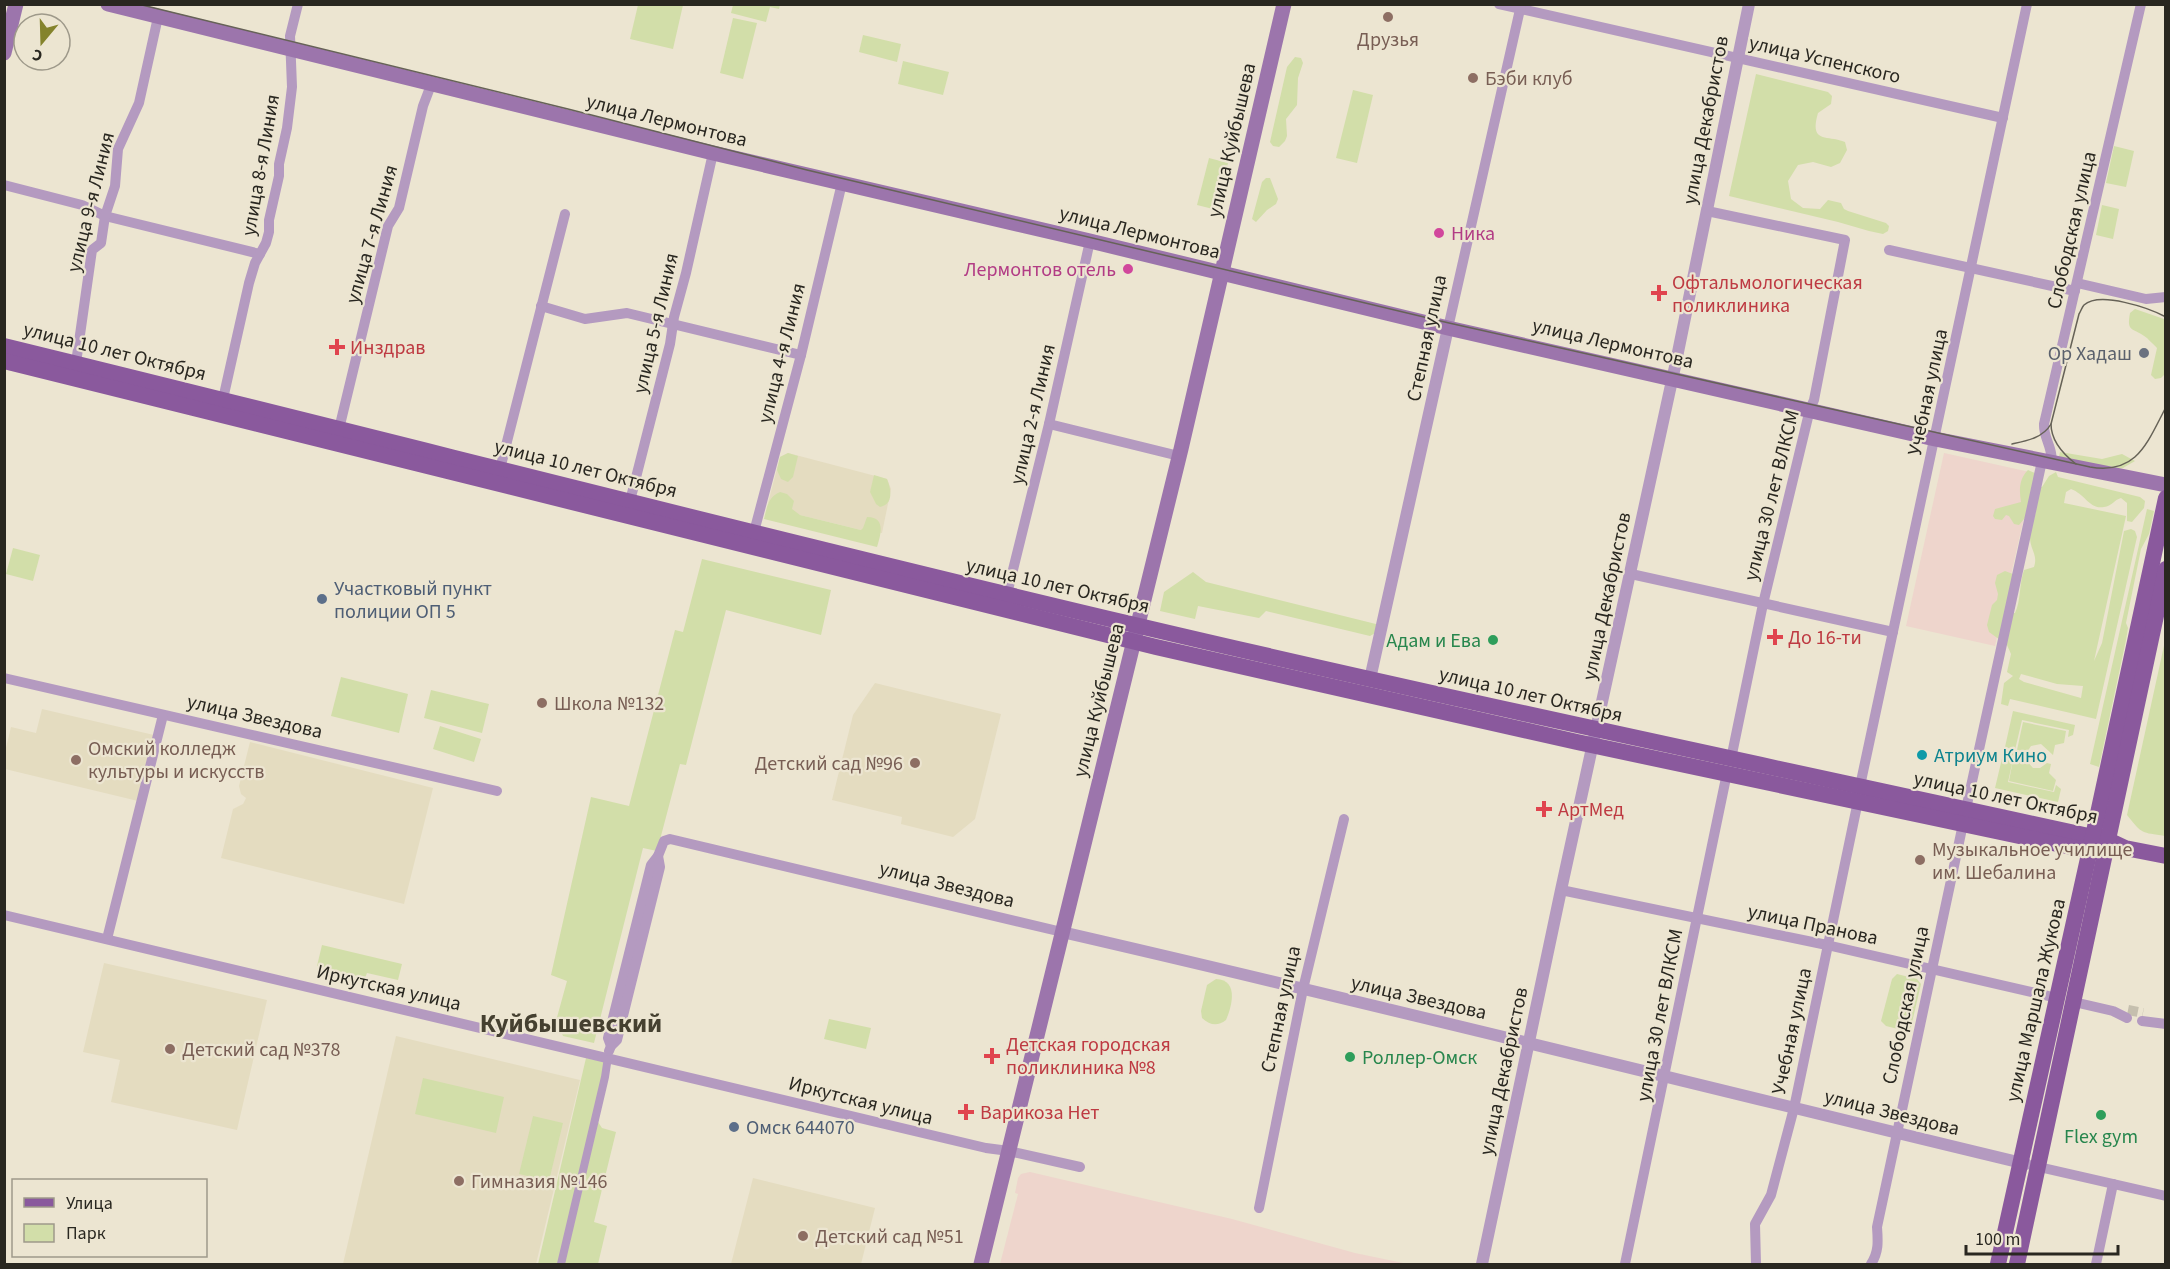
<svg xmlns="http://www.w3.org/2000/svg" width="2170" height="1269" font-family="'Source Sans 3',sans-serif">
	<style>
		.built { fill: #e4dcc0 }
		.medical { fill: #eed5cc }
		.green { fill: #d2dea9; fill-rule: evenodd }
		.lines { fill: none; stroke-linecap: round; stroke-linejoin: round }
		.minor-tunnel { stroke: #c5bfae; stroke-width: 10; stroke-dasharray: 10 5; stroke-linecap: butt }
		.pedestrian { stroke: #b49ac0; stroke-width: 8 }
		.minor { stroke: #b49ac0; stroke-width: 10 }
		.tertiary { stroke: #b49ac0; stroke-width: 12 }
		.secondary { stroke: #9c75ac; stroke-width: 15 }
		.primary { stroke: #8a599d; stroke-width: 16 }
		.tram { stroke: #666257; stroke-width: 1.5 }
		.education-dot { fill: #8d6e63; stroke: #ece5d1; stroke-width: 2 }
		.hotel-dot { fill: #d1479c; stroke: #ece5d1; stroke-width: 2 }
		.health-dot { fill: #e0444e; stroke: #ece5d1; stroke-width: 2 }
		.worship-dot { fill: #6b7280; stroke: #ece5d1; stroke-width: 2 }
		.service-dot { fill: #5c6f8a; stroke: #ece5d1; stroke-width: 2 }
		.leisure-dot { fill: #2e9e5b; stroke: #ece5d1; stroke-width: 2 }
		.culture-dot { fill: #0f9aa8; stroke: #ece5d1; stroke-width: 2 }
		.labels { text-anchor: middle; stroke-width: 4.5; stroke-linejoin: round; paint-order: stroke }
		.education-label { font-size: 20px; fill: #785e54; stroke: #ece5d1; text-anchor: start }
		.street-label { font-size: 20px; fill: #292720; stroke: #ece5d1 }
		.hotel-label { font-size: 20px; fill: #b23c85; stroke: #ece5d1; text-anchor: start }
		.health-label { font-size: 20px; fill: #be3a42; stroke: #ece5d1; text-anchor: start }
		.worship-label { font-size: 20px; fill: #5b616d; stroke: #ece5d1; text-anchor: end }
		.service-label { font-size: 20px; fill: #4e5e75; stroke: #ece5d1; text-anchor: start }
		.leisure-label { font-size: 20px; fill: #27864d; stroke: #ece5d1; text-anchor: end }
		.culture-label { font-size: 20px; fill: #0d838f; stroke: #ece5d1; text-anchor: start }
		.district-label { font-size: 26px; font-weight: bold; fill: #454030; stroke: #ece5d1 }
	</style>
	<rect width="100%" height="100%" fill="#ece5d1"/>
	<g class="built">
		<polygon points="788,453 887,479 891,489 882,533 861,530 800,515 768,503 780,457"/>
		<polygon points="875,683 1001,714 975,819 953,837 901,824 902,817 832,800 853,715"/>
		<polygon points="42,709 154,735 138,801 5,769 5,752 11,727 36,733"/>
		<polygon points="250,742 433,788 404,904 221,858 233,809 243,804 246,798 241,794 239,786"/>
		<polygon points="104,963 267,1000 237,1130 111,1102 120,1060 83,1052"/>
		<polygon points="396,1036 580,1080 536,1264 343,1264"/>
		<polygon points="753,1178 875,1208 861,1264 731,1264"/>
	</g>
	<g class="medical">
		<polygon points="1944,453 2034,473 1995,646 1906,626"/>
		<polygon points="1030,1172 1232,1219 1355,1253 1408,1264 1000,1264 1018,1194 1015,1193 1018,1178 1021,1174"/>
	</g>
	<g class="green">
		<polygon points="638,5 683,5 673,49 630,39"/>
		<polygon points="733,5 733,4 780,5 779,9 770,7 766,22 731,13"/>
		<polygon points="733,18 757,23 743,79 720,73"/>
		<polygon points="863,35 901,44 897,62 859,52"/>
		<polygon points="1295,57 1301,58 1303,63 1298,78 1297,105 1286,119 1287,136 1285,141 1279,147 1273,146 1270,142 1287,67"/>
		<polygon points="903,61 949,72 943,95 898,84"/>
		<path d="M1756,74L1828,92L1832,96L1831,104L1818,113C1809,144 1827,135 1845,142L1847,150L1840,163L1831,167L1813,162L1798,165L1788,181L1791,199L1803,208L1820,209L1828,200L1841,203L1844,209L1848,211L1886,223L1889,226L1888,231L1883,234L1869,231L1838,222L1729,196Z"/>
		<polygon points="1353,90 1373,95 1357,163 1336,158"/>
		<polygon points="2114,146 2134,151 2126,187 2106,183"/>
		<polygon points="1209,158 1228,163 1217,210 1197,205"/>
		<polygon points="1266,178 1270,178 1278,199 1276,204 1267,210 1256,222 1252,219 1262,182"/>
		<polygon points="2102,205 2119,209 2113,239 2096,235"/>
		<path d="M2135,309L2164,319L2165,322V374L2161,378L2155,379L2151,375L2157,348C2154,345 2150,341 2147,338C2134,327 2126,334 2130,313Z"/>
		<polygon points="2060,452 2102,459 2122,454 2135,461 2123,468 2112,470 2058,461"/>
		<polygon points="788,453 798,456 793,477 788,482 781,479 777,470 780,457"/>
		<path d="M2028,470L2037,474L2035,486L2042,487L2049,476L2056,472L2058,477L2140,497L2145,501L2144,508L2132,522L2127,521V503L2121,498C2114,500 2112,506 2104,507C2090,510 2085,494 2071,489L2066,492L2064,503L2126,516L2094,661L2102,643L2124,531L2131,529L2135,531L2137,537L2096,719L2010,699L2008,706L2001,704L2004,683L2013,676L2007,672L2011,654L2007,645L1989,632L1987,625L1992,605L1997,600L1998,594L1995,583L1997,575L2005,571L2013,574L2011,613H2015C2021,601 2019,584 2024,570L2034,567C2038,555 2031,551 2030,539C2029,527 2037,517 2036,505L2019,525L2014,524L2009,516L2006,515L2002,520L1995,519L1993,516L1995,509L2021,502C2019,490 2019,479 2028,470ZM2021,674L2057,684L2083,686L2081,698L2024,682L2019,679Z"/>
		<path d="M874,475L887,479C891,489 894,504 880,507L876,504L870,492Z"/>
		<path d="M780,492L787,494L794,501L792,509L800,515L861,530L863,528L867,517C886,517 881,534 877,547L764,519C767,507 768,497 780,492Z"/>
		<polygon points="2147,509 2154,511 2149,534 2141,549 2126,623 2128,628 2126,640 2099,767 2090,764"/>
		<polygon points="13,548 40,555 33,581 6,574"/>
		<polygon points="702,559 831,590 821,635 726,610 686,765 680,764 657,851 643,848 594,1043 563,1036 556,1021 567,981 551,975 591,797 629,806 675,630 683,632"/>
		<polygon points="1193,572 1206,582 1380,625 1377,632 1370,636 1266,611 1259,618 1198,606 1195,619 1160,611 1164,592"/>
		<path d="M2165,641V836C2141,832 2143,835 2127,815Z"/>
		<polygon points="341,677 408,694 399,733 331,716"/>
		<polygon points="431,690 489,704 482,733 424,718"/>
		<polygon points="2013,711 2075,725 2073,735 2068,737 2069,730 2022,720 2015,750 2005,747"/>
		<polygon points="2023,722 2066,731 2064,743 2055,745 2053,755 2041,744 2031,746 2027,752 2017,750"/>
		<polygon points="440,726 481,739 474,762 433,749"/>
		<polygon points="2004,750 2025,755 2026,760 2033,768 2040,768 2047,763 2051,764 2049,773 2056,780 2053,791 2009,781 2014,755 2008,782 2054,792 2056,785 2061,789 2058,802 1995,788"/>
		<polygon points="322,945 402,964 398,980 367,973 365,978 317,966"/>
		<polygon points="1897,974 1917,979 1921,984 1911,1027 1906,1031 1886,1026 1881,1021 1892,979"/>
		<path d="M1216,979C1239,980 1232,1006 1226,1020C1217,1027 1210,1025 1202,1018L1201,1011L1207,985Z"/>
		<polygon points="829,1019 871,1028 866,1049 824,1039"/>
		<polygon points="586,1058 610,1063 598,1122 602,1128 616,1132 594,1222 607,1226 598,1264 538,1264"/>
		<polygon points="423,1078 504,1097 496,1133 415,1114"/>
		<polygon points="533,1116 563,1123 549,1181 519,1174"/>
	</g>
	<g class="lines">
		<polyline class="minor-tunnel" points="2128,1010 2143,1013"/>
		<polyline class="pedestrian" points="561,1264 605,1077 608,1057"/>
		<g class="minor">
			<polyline points="1499,4 2003,118"/>
			<polyline points="4,185 82,205 105,216 260,254"/>
			<polyline points="1707,211 1845,240 1814,400 1810,409 1763,604 1731,759"/>
			<polyline points="1889,250 2075,291"/>
			<polyline points="2077,283 2146,299 2166,297"/>
			<polyline points="541,306 585,319 627,313 801,355"/>
			<polyline points="1448,328 1521,5"/>
			<polyline points="76,363 92,250 101,243 105,216 115,186 118,149 139,103 158,17"/>
			<polyline points="223,399 249,283 255,263 266,243 269,232 269,220 279,176 279,164 287,128 292,87 290,36 298,4"/>
			<polyline points="1049,424 1179,456"/>
			<polyline points="339,429 388,226 399,208 423,106 431,85"/>
			<path d="M2051,463C2054,449 2043,438 2044,424L2141,4"/>
			<polyline points="500,469 565,214"/>
			<polyline points="630,501 670,344 674,317 686,273 713,153"/>
			<polyline points="754,532 801,355 842,183"/>
			<polyline points="1631,574 1893,632"/>
			<polyline points="1007,594 1049,424 1090,241"/>
			<polyline points="4,678 497,791"/>
			<polyline points="1860,786 2027,4"/>
			<polyline points="1966,809 2042,461"/>
			<polyline points="1561,890 1827,945 2057,998"/>
			<polyline points="4,915 986,1148 1009,1151 1080,1167"/>
			<polyline points="107,939 163,715"/>
			<polyline points="2074,1002 2113,1011 2127,1018"/>
			<polyline points="2142,1021 2166,1024"/>
			<polyline points="611,1046 608,1038 651,865 658,856 664,841 670,839 1062,932"/>
			<polyline points="609,1051 611,1046 617,1040 660,867 658,856"/>
			<polyline points="2039,1167 2166,1196"/>
			<polyline points="1259,1208 1303,989 1344,819"/>
			<polyline points="1625,1264 1727,773"/>
			<polyline points="1756,1264 1755,1224 1771,1195 1794,1108 1858,801"/>
			<path d="M1871,1264C1879,1252 1878,1241 1877,1227L1963,824"/>
			<polyline points="2096,1264 2113,1184"/>
		</g>
		<g class="tertiary">
			<polyline points="1370,679 1448,328"/>
			<path d="M1062,932C1384,1006 1705,1087 2026,1164"/>
			<polyline points="1482,1264 1561,890 1676,362 1749,4"/>
		</g>
		<g class="secondary">
			<polyline points="108,4 713,153 1090,241 1448,328 1935,439 2166,485"/>
			<polyline points="4,53 16,4"/>
			<polyline points="981,1264 1181,449 1284,4"/>
		</g>
		<g class="primary">
			<path d="M4,346C381,438 757,536 1135,625C1453,700 1773,767 2093,837L2108,840L2125,848L2166,856"/>
			<polyline points="4,361 1156,647 1577,742 2090,851 2124,848"/>
			<polyline points="1998,1264 2097,818 2166,498"/>
			<polyline points="2017,1264 2166,569"/>
		</g>
		<g class="tram">
			<path d="M138,4L568,109L807,170L1449,323L2090,467C2137,475 2147,443 2166,407"/>
			<path d="M2012,444C2026,441 2043,438 2051,424"/>
			<path d="M2076,464C2063,454 2051,441 2051,424L2079,314C2081,311 2082,307 2084,305C2100,291 2149,308 2166,317"/>
		</g>
	</g>
	<g class="education-dot">
		<circle cx="1388" cy="17" r="6"/>
		<circle cx="1473" cy="78" r="6"/>
		<circle cx="542" cy="703" r="6"/>
		<circle cx="76" cy="760" r="6"/>
		<circle cx="915" cy="763" r="6"/>
		<circle cx="1920" cy="860" r="6"/>
		<circle cx="170" cy="1049" r="6"/>
		<circle cx="459" cy="1181" r="6"/>
		<circle cx="803" cy="1236" r="6"/>
	</g>
	<g class="hotel-dot">
		<circle cx="1439" cy="233" r="6"/>
		<circle cx="1128" cy="269" r="6"/>
	</g>
	<g class="health-dot">
		<path d="M1656 284h6v6h6v6h-6v6h-6v-6h-6v-6h6z"/>
		<path d="M334 338h6v6h6v6h-6v6h-6v-6h-6v-6h6z"/>
		<path d="M1772 628h6v6h6v6h-6v6h-6v-6h-6v-6h6z"/>
		<path d="M1541 800h6v6h6v6h-6v6h-6v-6h-6v-6h6z"/>
		<path d="M989 1047h6v6h6v6h-6v6h-6v-6h-6v-6h6z"/>
		<path d="M963 1103h6v6h6v6h-6v6h-6v-6h-6v-6h6z"/>
	</g>
	<circle class="worship-dot" cx="2144" cy="353" r="6"/>
	<g class="service-dot">
		<circle cx="322" cy="599" r="6"/>
		<circle cx="734" cy="1127" r="6"/>
	</g>
	<g class="leisure-dot">
		<circle cx="1493" cy="640" r="6"/>
		<circle cx="1350" cy="1057" r="6"/>
		<circle cx="2101" cy="1115" r="6"/>
	</g>
	<circle class="culture-dot" cx="1922" cy="755" r="6"/>
	<g class="labels">
		<g class="education-label">
			<text x="1388" y="46" text-anchor="middle">Друзья</text>
			<text x="1485" y="85">Бэби клуб</text>
			<text x="554" y="710">Школа №132</text>
			<text x="88" y="755">Омский колледж<tspan x="88" dy="23">культуры и искусств</tspan></text>
			<text x="903" y="770" text-anchor="end">Детский сад №96</text>
			<text x="1932" y="856">Музыкальное училище<tspan x="1932" dy="23">им. Шебалина</tspan></text>
			<text x="182" y="1056">Детский сад №378</text>
			<text x="471" y="1188">Гимназия №146</text>
			<text x="815" y="1243">Детский сад №51</text>
		</g>
		<g class="street-label">
			<text transform="translate(1825 59) rotate(13)" y="7">улица Успенского</text>
			<text transform="translate(667 120) rotate(14)" y="7">улица Лермонтова</text>
			<text transform="translate(1705 120) rotate(-79)" y="7">улица Декабристов</text>
			<text transform="translate(1231 140) rotate(-77)" y="7">улица Куйбышева</text>
			<text transform="translate(260 165) rotate(-80)" y="7">улица 8-я Линия</text>
			<text transform="translate(90 202) rotate(-76)" y="7">улица 9-я Линия</text>
			<text transform="translate(2071 230) rotate(-77)" y="7">Слободская улица</text>
			<text transform="translate(1140 232) rotate(14)" y="7">улица Лермонтова</text>
			<text transform="translate(371 234) rotate(-74)" y="7">улица 7-я Линия</text>
			<text transform="translate(655 323) rotate(-77)" y="7">улица 5-я Линия</text>
			<text transform="translate(1426 338) rotate(-78)" y="7">Степная улица</text>
			<text transform="translate(1613 343) rotate(13)" y="7">улица Лермонтова</text>
			<text transform="translate(115 351) rotate(14)" y="7">улица 10 лет Октября</text>
			<text transform="translate(781 353) rotate(-76)" y="7">улица 4-я Линия</text>
			<text transform="translate(1927 392) rotate(-78)" y="7">Учебная улица</text>
			<text transform="translate(1032 414) rotate(-77)" y="7">улица 2-я Линия</text>
			<text transform="translate(586 468) rotate(14)" y="7">улица 10 лет Октября</text>
			<text transform="translate(1771 495) rotate(-76)" y="7">улица 30 лет ВЛКСМ</text>
			<text transform="translate(1058 585) rotate(13)" y="7">улица 10 лет Октября</text>
			<text transform="translate(1606 596) rotate(-78)" y="7">улица Декабристов</text>
			<text transform="translate(1531 694) rotate(13)" y="7">улица 10 лет Октября</text>
			<text transform="translate(1098 700) rotate(-76)" y="7">улица Куйбышева</text>
			<text transform="translate(255 716) rotate(13)" y="7">улица Звездова</text>
			<text transform="translate(2006 797) rotate(12)" y="7">улица 10 лет Октября</text>
			<text transform="translate(947 884) rotate(14)" y="7">улица Звездова</text>
			<text transform="translate(1813 924) rotate(12)" y="7">улица Пранова</text>
			<text transform="translate(389 987) rotate(13)" y="7">Иркутская улица</text>
			<text transform="translate(1419 997) rotate(13)" y="7">улица Звездова</text>
			<text transform="translate(2035 1000) rotate(-77)" y="7">улица Маршала Жукова</text>
			<text transform="translate(1905 1005) rotate(-78)" y="7">Слободская улица</text>
			<text transform="translate(1280 1009) rotate(-78)" y="7">Степная улица</text>
			<text transform="translate(1659 1015) rotate(-79)" y="7">улица 30 лет ВЛКСМ</text>
			<text transform="translate(1791 1031) rotate(-78)" y="7">Учебная улица</text>
			<text transform="translate(1503 1071) rotate(-78)" y="7">улица Декабристов</text>
			<text transform="translate(861 1100) rotate(14)" y="7">Иркутская улица</text>
			<text transform="translate(1892 1112) rotate(14)" y="7">улица Звездова</text>
		</g>
		<g class="hotel-label">
			<text x="1451" y="240">Ника</text>
			<text x="1116" y="276" text-anchor="end">Лермонтов отель</text>
		</g>
		<g class="health-label">
			<text x="1672" y="289">Офтальмологическая<tspan x="1672" dy="23">поликлиника</tspan></text>
			<text x="350" y="354">Инздрав</text>
			<text x="1788" y="644">До 16-ти</text>
			<text x="1558" y="816">АртМед</text>
			<text x="1006" y="1051">Детская городская<tspan x="1006" dy="23">поликлиника №8</tspan></text>
			<text x="980" y="1119">Варикоза Нет</text>
		</g>
		<g class="worship-label">
			<text x="2132" y="360">Ор Хадаш</text>
		</g>
		<g class="service-label">
			<text x="334" y="595">Участковый пункт<tspan x="334" dy="23">полиции ОП 5</tspan></text>
			<text x="746" y="1134">Омск 644070</text>
		</g>
		<g class="leisure-label">
			<text x="1481" y="647">Адам и Ева</text>
			<text x="1362" y="1064" text-anchor="start">Роллер-Омск</text>
			<text x="2101" y="1143" text-anchor="middle">Flex gym</text>
		</g>
		<g class="culture-label">
			<text x="1934" y="762">Атриум Кино</text>
		</g>
		<g class="district-label">
			<text x="571" y="1032">Куйбышевский</text>
		</g>
	</g>
	<rect width="2170" height="1269" fill="none" stroke="#292720" stroke-width="12"/>
	<rect x="12" y="1179" width="195" height="78" fill="#ece5d1" stroke="#9e998a" stroke-width="1.5"/>
	<rect x="24" y="1198" width="30" height="9" fill="#8a599d" stroke="#9e998a" stroke-width="1.5"/>
	<text x="66" y="1209" font-size="18" fill="#292720">Улица</text>
	<rect x="24" y="1224" width="30" height="18" fill="#d2dea9" stroke="#9e998a" stroke-width="1.5"/>
	<text x="66" y="1239" font-size="18" fill="#292720">Парк</text>
	<g transform="translate(42 42) rotate(199)"><circle r="28" fill="#ece5d1" stroke="#9e998a" stroke-width="1.5"/>
	<path d="M0-4.5L10 22L0 15L-10 22Z" fill="#84832c"/>
	<text y="-9" font-size="16" font-weight="bold" text-anchor="middle" fill="#292720">С</text>
	</g>
	<path d="M1966 1245v9h152v-9" fill="none" stroke="#292720" stroke-width="3"/>
	<text x="1975" y="1245" font-size="18" fill="#292720" stroke="#ece5d1" stroke-width="4.5" paint-order="stroke">100 m</text>
</svg>
